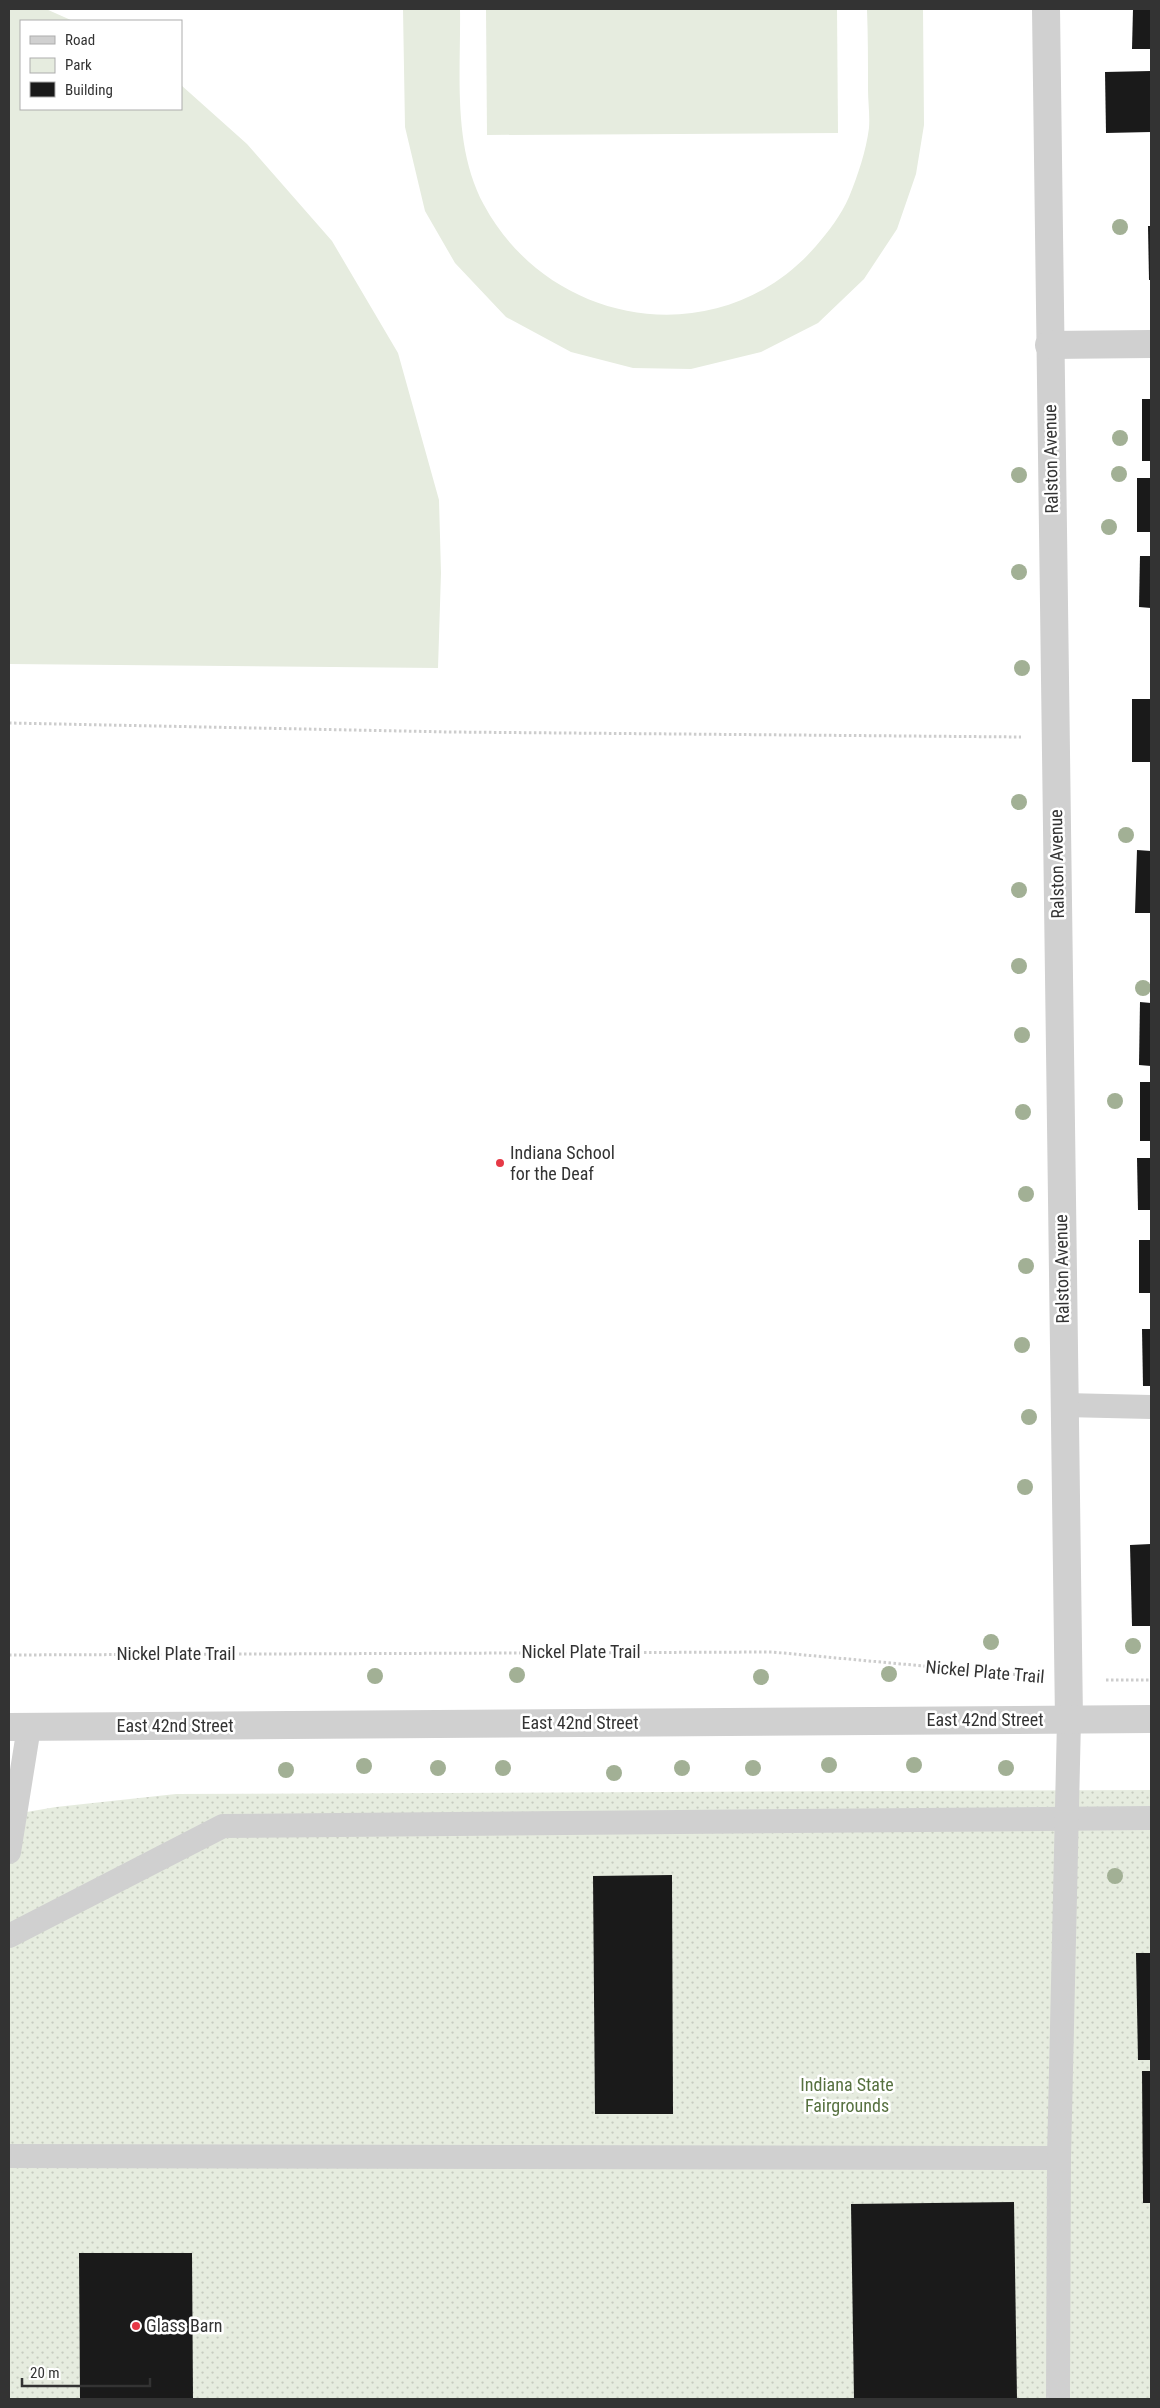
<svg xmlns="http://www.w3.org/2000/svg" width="1160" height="2408" font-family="'Roboto Condensed',sans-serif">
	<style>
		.green { fill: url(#green-dots) }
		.pitch { fill: #e6ecdf }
		.building { fill: #1a1a1a }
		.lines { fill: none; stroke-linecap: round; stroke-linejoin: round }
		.path { stroke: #cdcdcd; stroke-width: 3; stroke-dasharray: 2.5 2.5; stroke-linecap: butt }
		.service { stroke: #d0d0d0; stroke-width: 24 }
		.minor { stroke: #d0d0d0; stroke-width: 28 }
		.tertiary { stroke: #d0d0d0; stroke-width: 28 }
		.tree { fill: #a2b095 }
		.poi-dot { fill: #e63946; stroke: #fff; stroke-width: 2 }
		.labels { text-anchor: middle; stroke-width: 5; stroke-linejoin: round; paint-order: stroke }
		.street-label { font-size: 18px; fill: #333; stroke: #fff }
		.poi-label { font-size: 18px; fill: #333; stroke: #fff; text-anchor: start }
		.park-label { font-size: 18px; fill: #56703f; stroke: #fff }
	</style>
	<defs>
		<pattern id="green-dots" width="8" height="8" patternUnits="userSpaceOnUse" patternTransform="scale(1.25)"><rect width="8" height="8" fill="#e6ecdf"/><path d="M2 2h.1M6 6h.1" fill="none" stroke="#c6cbc0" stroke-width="1.8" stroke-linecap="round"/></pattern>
	</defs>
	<rect width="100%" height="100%" fill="#fff"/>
	<polygon class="green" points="1151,1790 1151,2399 9,2399 9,1815 56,1807 176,1794"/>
	<g class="pitch">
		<polygon points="9,9 46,9 73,21 21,21 21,109 181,109 181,85 247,144 332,241 398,353 439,500 441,573 438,668 9,664"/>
		<path d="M403,9H460C461,73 452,146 484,205C551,329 722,355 816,246C829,231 841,215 849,197C858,175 866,151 869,128C870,115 868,102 868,89C868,62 868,36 867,9H923L924,125L916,174L897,229L864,279L818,323L761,352L691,369L633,368L571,352L506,317L455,263L425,211L405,127Z"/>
		<polygon points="486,9 837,9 838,133 487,135"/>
	</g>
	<g class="building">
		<polygon points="1133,9 1151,9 1151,49 1132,49"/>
		<polygon points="1151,71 1151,132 1106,133 1105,72"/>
		<polygon points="1148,226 1151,226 1151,280 1149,280"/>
		<rect x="1142" y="399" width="9" height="62"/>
		<rect x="1137" y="478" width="14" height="54"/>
		<polygon points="1140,556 1151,556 1151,608 1139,607"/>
		<rect x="1132" y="699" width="19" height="63"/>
		<polygon points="1137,850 1151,851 1151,913 1135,913"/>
		<polygon points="1140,1002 1151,1003 1151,1066 1139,1065"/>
		<rect x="1140" y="1082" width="11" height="59"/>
		<polygon points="1137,1158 1151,1158 1151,1210 1138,1210"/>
		<rect x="1139" y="1240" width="12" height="53"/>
		<polygon points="1142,1329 1151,1329 1151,1386 1143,1386"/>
		<polygon points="1151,1544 1151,1626 1132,1626 1130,1545"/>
		<polygon points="672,1875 673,2114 595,2114 593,1876"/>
		<polygon points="1136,1953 1151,1953 1151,2060 1138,2060"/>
		<polygon points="1142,2071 1151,2071 1151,2203 1143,2203"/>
		<polygon points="1014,2202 1017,2399 854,2399 851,2204"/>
		<polygon points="79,2253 192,2253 193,2399 80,2399"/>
	</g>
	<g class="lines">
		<g class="path">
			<polyline points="9,723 450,732 1021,737"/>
			<polyline points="9,1655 772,1652 1032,1676"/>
			<polyline points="1106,1680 1151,1680"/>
		</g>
		<g class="service">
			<polyline points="1064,1405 1151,1407"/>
			<polyline points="9,1852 29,1727"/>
			<polyline points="9,1936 223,1826 1151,1818"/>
			<polyline points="9,2156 1059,2158"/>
			<polyline points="1058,2399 1059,2158 1069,1720"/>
		</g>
		<g class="minor">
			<polyline points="1046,9 1069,1720"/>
			<polyline points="1049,345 1151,344"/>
		</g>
		<polyline class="tertiary" points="9,1727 1151,1719"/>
	</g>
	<g class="tree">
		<circle cx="1120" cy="227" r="8"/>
		<circle cx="1120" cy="438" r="8"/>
		<circle cx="1119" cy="474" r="8"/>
		<circle cx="1019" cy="475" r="8"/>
		<circle cx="1109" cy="527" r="8"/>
		<circle cx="1019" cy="572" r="8"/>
		<circle cx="1022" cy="668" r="8"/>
		<circle cx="1019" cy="802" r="8"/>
		<circle cx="1126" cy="835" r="8"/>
		<circle cx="1019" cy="890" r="8"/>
		<circle cx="1019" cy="966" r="8"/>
		<circle cx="1143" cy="988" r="8"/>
		<circle cx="1022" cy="1035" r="8"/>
		<circle cx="1115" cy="1101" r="8"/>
		<circle cx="1023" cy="1112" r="8"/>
		<circle cx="1026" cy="1194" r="8"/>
		<circle cx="1026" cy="1266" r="8"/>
		<circle cx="1022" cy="1345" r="8"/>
		<circle cx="1029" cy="1417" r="8"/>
		<circle cx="1025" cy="1487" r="8"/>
		<circle cx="991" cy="1642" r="8"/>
		<circle cx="1133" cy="1646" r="8"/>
		<circle cx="889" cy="1674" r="8"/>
		<circle cx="517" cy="1675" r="8"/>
		<circle cx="375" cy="1676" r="8"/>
		<circle cx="761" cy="1677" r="8"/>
		<circle cx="829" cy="1765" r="8"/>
		<circle cx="914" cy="1765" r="8"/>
		<circle cx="364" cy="1766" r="8"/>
		<circle cx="438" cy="1768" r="8"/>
		<circle cx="503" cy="1768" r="8"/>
		<circle cx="682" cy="1768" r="8"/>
		<circle cx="753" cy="1768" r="8"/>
		<circle cx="1006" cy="1768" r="8"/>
		<circle cx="286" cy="1770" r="8"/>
		<circle cx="614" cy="1773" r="8"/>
		<circle cx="1115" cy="1876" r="8"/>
	</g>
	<g class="poi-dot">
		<circle cx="500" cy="1163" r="5"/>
		<circle cx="136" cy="2326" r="5"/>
	</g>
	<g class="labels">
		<g class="street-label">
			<text transform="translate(1051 459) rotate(-91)" y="6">Ralston Avenue</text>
			<text transform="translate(1057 864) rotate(-91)" y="6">Ralston Avenue</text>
			<text transform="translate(1062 1269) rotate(-91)" y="6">Ralston Avenue</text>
			<text x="581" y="1658">Nickel Plate Trail</text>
			<text x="176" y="1660">Nickel Plate Trail</text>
			<text transform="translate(985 1672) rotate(5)" y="6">Nickel Plate Trail</text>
			<text x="985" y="1726">East 42nd Street</text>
			<text x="580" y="1729">East 42nd Street</text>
			<text x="175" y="1732">East 42nd Street</text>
		</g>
		<g class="poi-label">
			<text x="510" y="1159">Indiana School<tspan x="510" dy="21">for the Deaf</tspan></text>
			<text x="146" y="2332">Glass Barn</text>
		</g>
		<g class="park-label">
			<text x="847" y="2091">Indiana State<tspan x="847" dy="21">Fairgrounds</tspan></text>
		</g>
	</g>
	<rect width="1160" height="2408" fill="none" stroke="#333333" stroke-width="20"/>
	<rect x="20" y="20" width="162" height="90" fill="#ffffff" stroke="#adadad"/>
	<rect x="30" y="36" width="25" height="8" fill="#d0d0d0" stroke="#adadad"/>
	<text x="65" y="45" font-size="15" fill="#333333">Road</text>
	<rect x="30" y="58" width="25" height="15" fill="#e6ecdf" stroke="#adadad"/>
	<text x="65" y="70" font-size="15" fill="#333333">Park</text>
	<rect x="30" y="82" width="25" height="15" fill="#1a1a1a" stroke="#adadad"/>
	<text x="65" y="95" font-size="15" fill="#333333">Building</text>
	<path d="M22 2378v8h128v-8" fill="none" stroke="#333333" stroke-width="2.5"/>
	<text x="30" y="2378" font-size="15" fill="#333333" stroke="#ffffff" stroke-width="4" paint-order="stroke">20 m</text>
</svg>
